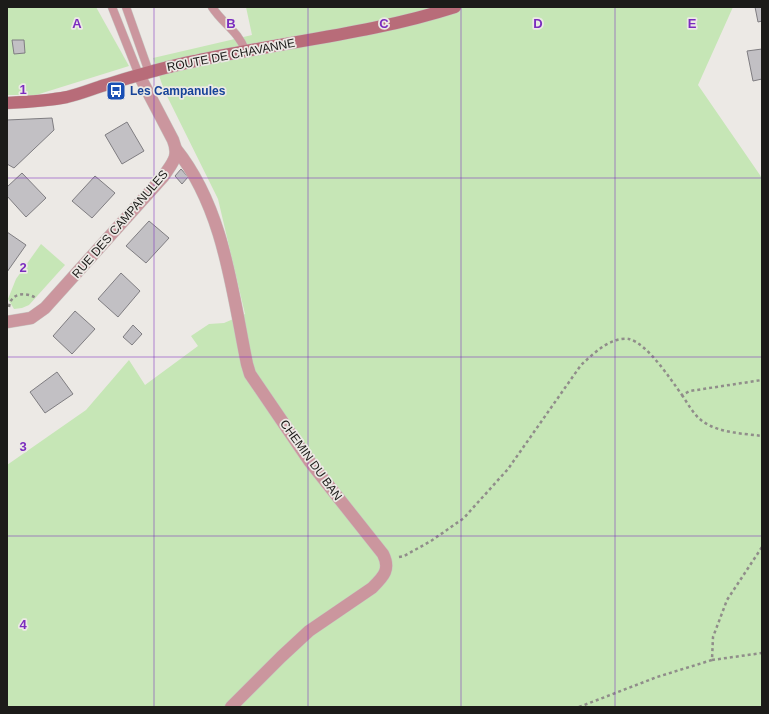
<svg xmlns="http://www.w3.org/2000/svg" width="769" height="714" font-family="Helvetica,sans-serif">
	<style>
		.green { fill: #c6e6b6 }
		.building { fill: #c2c0c4; stroke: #7f7d81 }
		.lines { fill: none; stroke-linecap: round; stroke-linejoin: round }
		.lane-casing { stroke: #c7c4c0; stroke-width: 9 }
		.street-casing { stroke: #c7c4c0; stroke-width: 13 }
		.secondary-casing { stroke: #c7c4c0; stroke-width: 13 }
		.path { stroke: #908d8a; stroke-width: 2.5; stroke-dasharray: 3 3; stroke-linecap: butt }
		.lane { stroke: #cb969e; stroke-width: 8 }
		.street { stroke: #cb969e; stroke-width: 12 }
		.secondary { stroke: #b86c79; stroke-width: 12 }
		.grid { fill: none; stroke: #7b2cbf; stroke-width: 1; stroke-opacity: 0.55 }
		.labels { text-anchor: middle; stroke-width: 3.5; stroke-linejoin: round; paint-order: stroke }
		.street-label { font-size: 12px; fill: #1c1b19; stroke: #ece9e5 }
		.transit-label { font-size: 12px; font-weight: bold; fill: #164399; stroke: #ece9e5; text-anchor: start }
		.grid-label { font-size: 13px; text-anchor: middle; font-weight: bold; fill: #7b2cbf; stroke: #ece9e5; stroke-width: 3.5; stroke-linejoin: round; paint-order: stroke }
	</style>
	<rect width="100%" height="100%" fill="#ece9e5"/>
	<g class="green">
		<polygon points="7,7 96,7 129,66 36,95 7,95"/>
		<polygon points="246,7 733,7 698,85 762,178 762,707 7,707 7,465 86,410 129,360 145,385 198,346 191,336 209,324 224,323 245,314 218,199 164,90 153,58 252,35"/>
		<polygon points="41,244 65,265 29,305 22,308 14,309 8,299 16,279"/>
	</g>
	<g class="building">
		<polygon points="755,7 762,7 762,21 758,22"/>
		<polygon points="12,40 24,40 25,53 14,54"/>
		<polygon points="762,49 762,79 753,81 747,51"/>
		<polygon points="52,118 54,130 14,168 7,164 7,120"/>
		<polygon points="127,122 144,151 122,164 105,135"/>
		<polygon points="181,169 188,177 182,184 175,176"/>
		<polygon points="22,173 46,198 26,217 7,196 7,187"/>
		<polygon points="95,176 115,193 92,218 72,201"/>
		<polygon points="149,221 169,238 146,263 126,246"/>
		<polygon points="7,232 26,245 7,272"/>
		<polygon points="121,273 140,291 118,317 98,299"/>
		<polygon points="75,311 95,329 72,354 53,336"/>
		<polygon points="133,325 142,334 132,345 123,337"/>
		<polygon points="57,372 73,394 45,413 30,392"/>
	</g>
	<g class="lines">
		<defs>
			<g id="lane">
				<polyline points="112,7 139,75"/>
				<polyline points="126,7 149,72"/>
				<path d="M212,7C223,24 238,31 245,50"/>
			</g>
			<g id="street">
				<path d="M176,149C224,209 232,291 247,364L250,374L310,462L383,554C391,570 383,577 372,588L309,631L281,657L231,707"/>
				<path d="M7,322L31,318L45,308L163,177C172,163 180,157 173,140L139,75"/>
			</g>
			<path id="secondary" d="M7,103C27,102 47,101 67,97C80,94 92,89 105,85C135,76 164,67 195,61C282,42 371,34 455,7"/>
		</defs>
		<use href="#lane" class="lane-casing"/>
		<use href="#street" class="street-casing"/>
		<use href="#secondary" class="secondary-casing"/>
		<g class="path">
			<path d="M9,307C11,292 26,292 36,298"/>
			<path d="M682,395C686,401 690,408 695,414C710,433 740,433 762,436"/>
			<path d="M399,557L404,556L431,541L464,518L471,510L508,469L581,365C591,356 602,345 614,341C618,339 626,338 629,339C648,344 671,380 682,395L690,391L762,380"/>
			<polyline points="712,660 762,653"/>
			<polyline points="579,707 657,677 712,660 713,637 727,600 762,547"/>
		</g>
		<use href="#lane" class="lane"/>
		<use href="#street" class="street"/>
		<use href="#secondary" class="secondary"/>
	</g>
	<path class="grid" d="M154,7V707M308,7V707M461,7V707M615,7V707M7,178H762M7,357H762M7,536H762"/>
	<defs>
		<symbol id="bus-square" viewBox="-11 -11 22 22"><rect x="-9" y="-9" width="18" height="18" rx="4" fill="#1a4fb4" stroke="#ece9e5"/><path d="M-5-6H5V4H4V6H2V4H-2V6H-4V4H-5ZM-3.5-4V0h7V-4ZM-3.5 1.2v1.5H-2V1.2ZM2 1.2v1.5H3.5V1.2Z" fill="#fff"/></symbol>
	</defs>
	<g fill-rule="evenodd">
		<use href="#bus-square" x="105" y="80" width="22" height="22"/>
	</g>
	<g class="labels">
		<g class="street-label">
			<text transform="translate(231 55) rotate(-11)" y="4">ROUTE DE CHAVANNE</text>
			<text transform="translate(120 224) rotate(-49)" y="4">RUE DES CAMPANULES</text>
			<text transform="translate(311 460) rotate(54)" y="4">CHEMIN DU BAN</text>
		</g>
		<g class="transit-label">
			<text x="130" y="95">Les Campanules</text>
		</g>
	</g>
	<g class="grid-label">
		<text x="77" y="28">A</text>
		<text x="231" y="28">B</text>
		<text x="384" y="28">C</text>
		<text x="538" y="28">D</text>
		<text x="692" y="28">E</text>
		<text x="23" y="94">1</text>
		<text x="23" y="272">2</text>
		<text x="23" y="451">3</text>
		<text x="23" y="629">4</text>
	</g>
	<rect width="769" height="714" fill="none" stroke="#1c1b19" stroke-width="16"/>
</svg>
